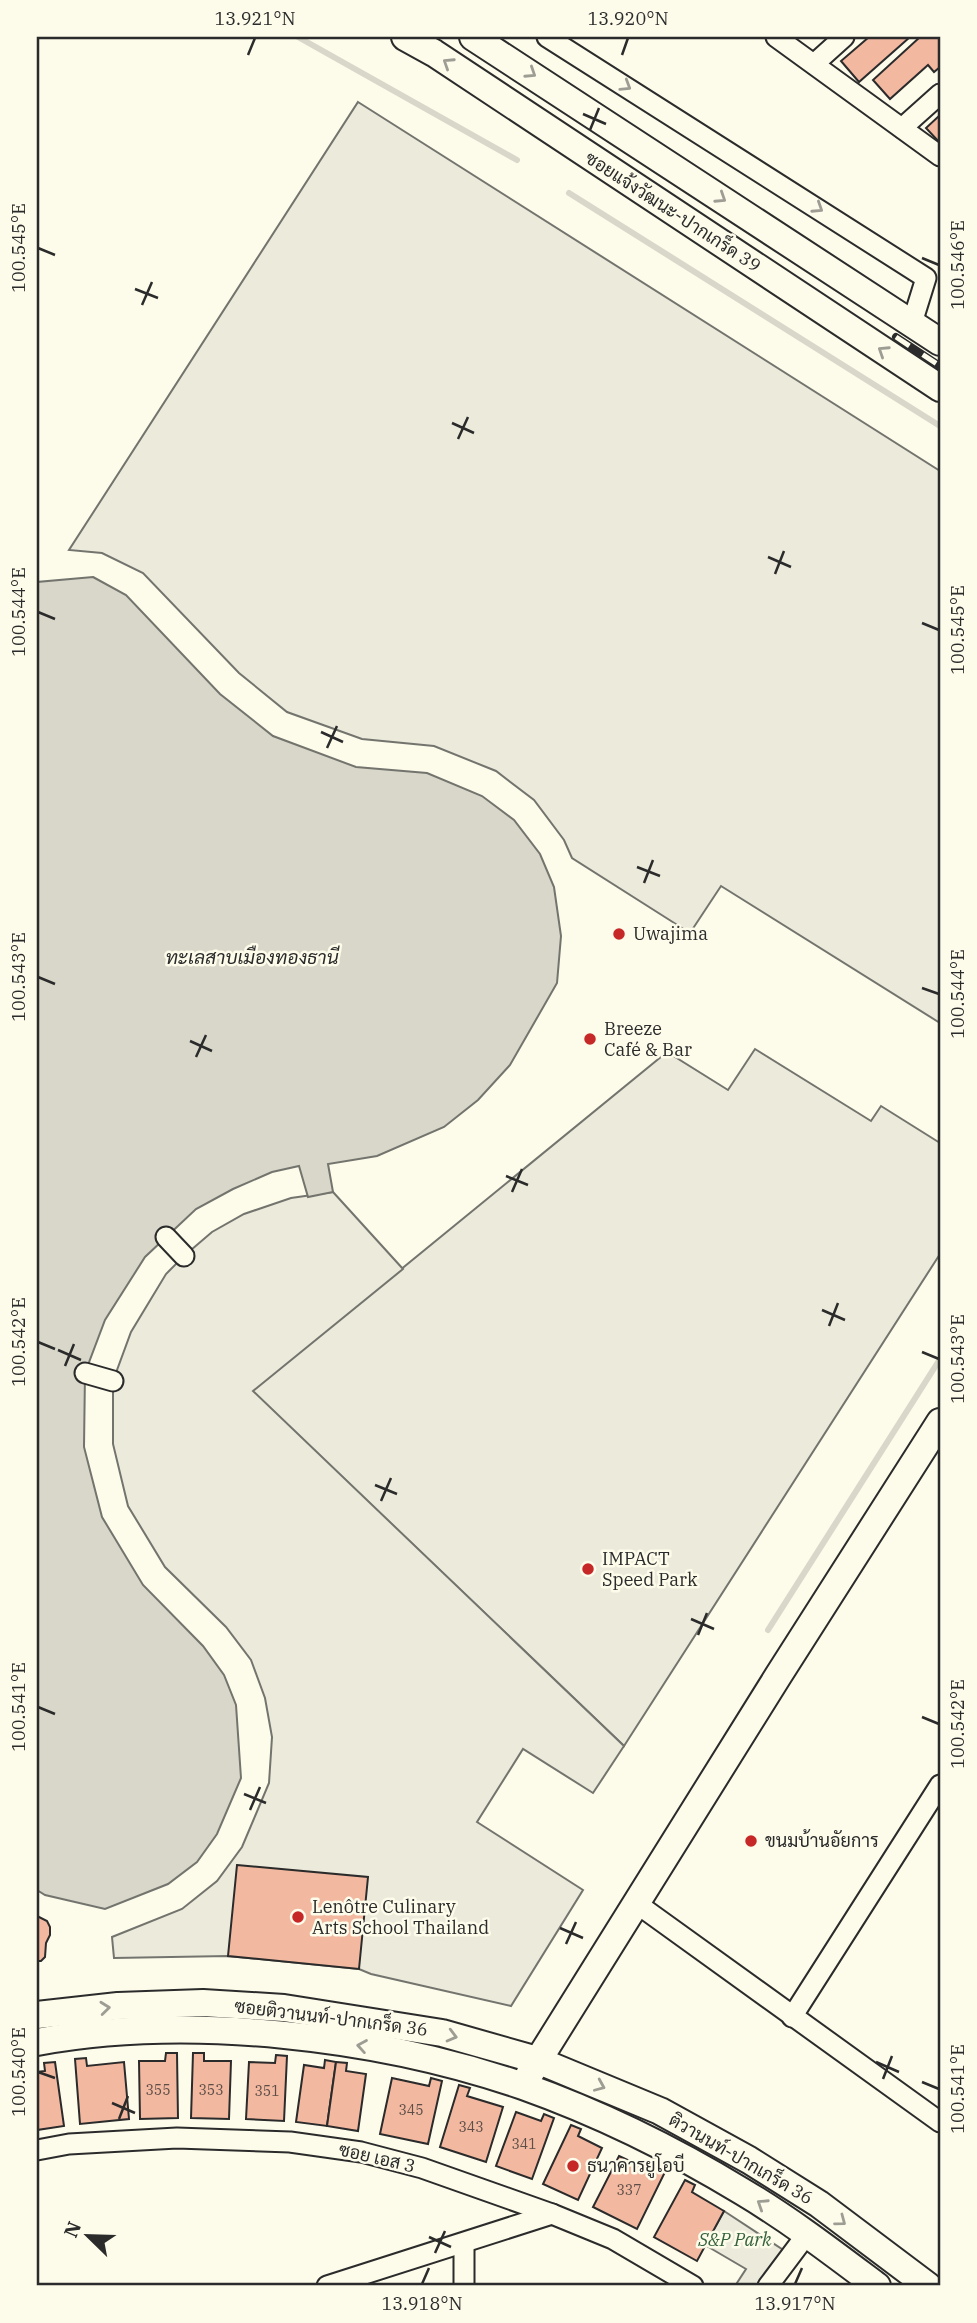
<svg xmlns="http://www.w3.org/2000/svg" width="977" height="2323" font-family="'IBM Plex Serif',Sarabun,serif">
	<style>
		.green { fill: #ecebdb; stroke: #74746e; stroke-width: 2 }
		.parking { fill: #eceadb; stroke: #74746e; stroke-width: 2 }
		.water { fill: #d8d7c9; stroke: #74746e; stroke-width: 2 }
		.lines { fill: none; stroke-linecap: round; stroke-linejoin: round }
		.stream { stroke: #d8d7c9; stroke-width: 6 }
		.building { fill: #f2b8a0; stroke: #2b2b2b; stroke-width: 2 }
		.street-casing { stroke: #2b2b2b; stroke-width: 23 }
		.secondary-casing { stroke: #2b2b2b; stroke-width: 30 }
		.street { stroke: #fdfbea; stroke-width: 19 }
		.secondary { stroke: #fdfbea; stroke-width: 26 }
		.rail-casing { stroke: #2b2b2b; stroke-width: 8 }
		.rail { stroke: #fdfbea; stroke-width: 5; stroke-dasharray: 16; stroke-linecap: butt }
		.oneway { stroke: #9e9d94 }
		.ticks { fill: none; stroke: #2b2b2b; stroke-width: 2.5 }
		.poi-dot { fill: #c62828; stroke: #fdfbea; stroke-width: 2.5 }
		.labels { text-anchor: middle; stroke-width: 5; stroke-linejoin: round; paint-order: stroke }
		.number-label { font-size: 14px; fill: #5d4e48 }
		.street-label { font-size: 18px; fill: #2b2b2b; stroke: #fdfbea }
		.poi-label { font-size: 18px; fill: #2b2b2b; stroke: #fdfbea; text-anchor: start }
		.park-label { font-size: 18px; font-style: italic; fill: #34623c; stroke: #fdfbea }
		.water-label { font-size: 19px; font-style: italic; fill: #2b2b2b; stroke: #fdfbea }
		.neatline { fill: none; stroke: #2b2b2b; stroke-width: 2.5 }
		.ticks-label { font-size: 18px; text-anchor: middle; fill: #2b2b2b }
	</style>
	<rect width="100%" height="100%" fill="#fdfbea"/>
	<g class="green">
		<polygon points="755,1049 871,1121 881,1106 940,1143 940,1254 624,1746 252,1391 667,1052 728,1090"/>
		<polygon points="724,2211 791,2255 768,2286 735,2286 746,2269 705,2245"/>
	</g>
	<g class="parking">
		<polygon points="358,102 940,471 940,1023 721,886 690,933 572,858 564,840 534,800 496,771 434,746 362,739 287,712 239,673 143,573 102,553 69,550"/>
		<polygon points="333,1192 403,1269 253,1391 624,1746 593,1793 523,1749 477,1822 583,1890 511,2006 371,1974 359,1969 228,1956 114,1958 112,1937 182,1909 217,1881 242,1847 269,1783 272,1737 265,1698 251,1660 226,1627 165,1567 128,1506 113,1444 113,1381 131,1332 166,1274 184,1256 212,1232 244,1214 291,1198"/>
	</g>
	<polygon class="water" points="93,577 126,595 220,694 273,736 356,767 427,773 482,796 514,820 540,854 554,887 561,936 557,983 510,1065 478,1100 444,1127 377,1156 328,1164 333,1192 308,1197 299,1166 272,1172 233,1189 196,1209 145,1257 105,1320 85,1373 84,1447 102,1517 143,1585 203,1646 224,1675 236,1705 241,1778 217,1834 197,1862 168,1884 105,1909 45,1895 37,1890 37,582"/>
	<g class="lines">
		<g class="stream">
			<polyline points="298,37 517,160"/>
			<polyline points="569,193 940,426"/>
			<polyline points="768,1630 940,1359"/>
		</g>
	</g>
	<g class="building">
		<polygon points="869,37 910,37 859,82 841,61"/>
		<polygon points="920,37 940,37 940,67 934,72 928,65 890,99 873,80"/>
		<polygon points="940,115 940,143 926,128"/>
		<polygon points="237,1865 368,1877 359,1969 228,1956"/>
		<polygon points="37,1916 47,1921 50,1927 50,1935 46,1943 45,1957 41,1961 37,1961"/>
		<polygon points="166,2053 177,2053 178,2118 140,2119 139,2061 165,2061"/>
		<polygon points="193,2053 204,2053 204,2061 231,2061 229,2119 191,2118"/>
		<polygon points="276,2055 287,2056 284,2121 246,2119 249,2062 275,2063"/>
		<polygon points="86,2058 87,2066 124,2062 129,2119 80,2124 75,2059"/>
		<polygon points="325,2060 336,2062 327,2126 296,2122 304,2065 324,2068"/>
		<polygon points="55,2062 64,2126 37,2130 37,2072 45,2071 44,2063"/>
		<polygon points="336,2062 347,2063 346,2071 366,2074 358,2131 327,2126"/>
		<polygon points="392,2078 429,2086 431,2078 442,2081 428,2144 380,2134"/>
		<polygon points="459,2085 470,2088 467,2096 503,2107 486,2162 440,2147"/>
		<polygon points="516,2112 541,2121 544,2114 554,2118 532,2179 496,2166"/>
		<polygon points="571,2125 581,2129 578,2136 602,2148 578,2200 543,2184"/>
		<polygon points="619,2156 653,2172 656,2165 666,2170 637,2229 593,2207"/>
		<polygon points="685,2180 695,2185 692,2192 724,2211 697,2261 654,2237"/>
	</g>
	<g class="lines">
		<defs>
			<g id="street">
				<polyline points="547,37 926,278 912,323"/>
				<polyline points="776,37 940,156"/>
				<polyline points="814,64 844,37"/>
				<polyline points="902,128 940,94"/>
				<polyline points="166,1237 184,1256"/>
				<polyline points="85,1373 113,1381"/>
				<polyline points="636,1903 940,2122"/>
				<polyline points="792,2017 940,1785"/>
				<polyline points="37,2150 69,2144 177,2138 290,2142 361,2152 422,2168 552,2214 613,2239 693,2286"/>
				<polyline points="464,2243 464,2286"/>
				<polyline points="327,2286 552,2214"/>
				<polyline points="768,2286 807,2234"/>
			</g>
			<g id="secondary">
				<polyline points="405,37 434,53 940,388"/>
				<polyline points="473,37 940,342"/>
				<polyline points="37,2015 118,2006 203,2003 284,2008 442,2033 537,2060 660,2111 749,2160 819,2204 928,2286"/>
				<path d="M37,2042C189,2014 378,2036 523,2086C599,2113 674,2150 743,2192C790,2220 833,2253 877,2286"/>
				<polyline points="529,2075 778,1676 940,1422"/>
			</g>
		</defs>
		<use href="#street" class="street-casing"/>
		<use href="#secondary" class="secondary-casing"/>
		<use href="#street" class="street"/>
		<use href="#secondary" class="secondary"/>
		<defs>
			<polyline id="rail" points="896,337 940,366"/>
		</defs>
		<use href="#rail" class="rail-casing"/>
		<use href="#rail" class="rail"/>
	</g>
	<defs><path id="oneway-chevron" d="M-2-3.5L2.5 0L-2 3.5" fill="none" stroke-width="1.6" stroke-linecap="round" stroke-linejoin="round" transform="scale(1.75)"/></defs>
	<g class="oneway">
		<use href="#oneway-chevron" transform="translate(448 63) rotate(-147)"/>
		<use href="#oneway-chevron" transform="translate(531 73) rotate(33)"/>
		<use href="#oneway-chevron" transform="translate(626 86) rotate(32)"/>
		<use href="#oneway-chevron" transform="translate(721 198) rotate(33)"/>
		<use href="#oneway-chevron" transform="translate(818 208) rotate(33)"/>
		<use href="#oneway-chevron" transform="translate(883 351) rotate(-147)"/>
		<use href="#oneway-chevron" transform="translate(105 2008) rotate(-6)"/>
		<use href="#oneway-chevron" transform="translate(452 2036) rotate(15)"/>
		<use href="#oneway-chevron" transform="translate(362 2046) rotate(-170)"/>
		<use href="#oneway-chevron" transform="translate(600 2086) rotate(23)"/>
		<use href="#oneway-chevron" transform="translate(762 2204) rotate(-147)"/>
		<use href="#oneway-chevron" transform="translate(841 2221) rotate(37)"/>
	</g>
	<path class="ticks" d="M248,55L255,38M622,55L628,38M583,114L606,124M590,130L599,108M38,248L55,255M922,258L939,265M135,289L158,298M142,305L152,282M452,423L474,433M458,439L468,417M768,557L791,567M775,574L784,551M38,612L55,619M922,623L939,630M321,732L343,742M327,748L337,726M637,867L660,876M644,883L653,860M38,977L55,984M922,988L939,994M190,1041L212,1051M196,1057L206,1035M506,1176L528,1185M512,1192L522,1169M822,1310L845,1320M829,1326L838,1303M38,1342L55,1349M58,1350L81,1360M922,1352L939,1359M65,1366L74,1344M375,1485L397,1494M381,1501L391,1478M691,1619L714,1629M698,1635L707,1613M38,1707L55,1714M922,1717L939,1724M244,1794L266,1803M250,1810L260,1787M560,1928L583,1938M566,1944L576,1922M876,2062L899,2072M38,2072L55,2078M883,2079L892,2056M922,2082L939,2089M112,2103L135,2113M119,2119L128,2096M429,2237L451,2247M435,2253L445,2231M422,2284L429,2268M795,2284L802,2268"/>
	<g class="poi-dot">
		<circle cx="619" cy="934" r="7"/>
		<circle cx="590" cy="1039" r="7"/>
		<circle cx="588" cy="1569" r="7"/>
		<circle cx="751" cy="1841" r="7"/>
		<circle cx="298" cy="1917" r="7"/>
		<circle cx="573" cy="2166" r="7"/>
	</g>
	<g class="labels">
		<g class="number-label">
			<text x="158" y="2095">355</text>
			<text x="211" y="2095">353</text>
			<text x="267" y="2096">351</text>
			<text x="411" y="2115">345</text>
			<text x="471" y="2132">343</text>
			<text x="524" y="2149">341</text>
			<text x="629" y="2195">337</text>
		</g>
		<g class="street-label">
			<text transform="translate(673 212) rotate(33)" y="6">ซอยแจ้งวัฒนะ-ปากเกร็ด 39</text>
			<text transform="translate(331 2018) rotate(7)" y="6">ซอยติวานนท์-ปากเกร็ด 36</text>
			<text transform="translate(377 2158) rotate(13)" y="6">ซอย เอส 3</text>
			<text transform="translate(741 2159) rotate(30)" y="6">ติวานนท์-ปากเกร็ด 36</text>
		</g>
		<g class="poi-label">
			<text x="633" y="940">Uwajima</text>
			<text x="604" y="1035">Breeze<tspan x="604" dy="21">Café &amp; Bar</tspan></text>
			<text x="602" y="1565">IMPACT<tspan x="602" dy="21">Speed Park</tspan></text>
			<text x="765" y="1847">ขนมบ้านอัยการ</text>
			<text x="312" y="1913">Lenôtre Culinary<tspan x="312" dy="21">Arts School Thailand</tspan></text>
			<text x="587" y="2172">ธนาคารยูโอบี</text>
		</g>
		<g class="park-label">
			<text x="735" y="2246">S&amp;P Park</text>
		</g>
		<g class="water-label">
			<text x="252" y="964">ทะเลสาบเมืองทองธานี</text>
		</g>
	</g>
	<rect width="977" height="2323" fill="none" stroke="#fdfbea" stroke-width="77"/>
	<g transform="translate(88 2236) rotate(293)" stroke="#fdfbea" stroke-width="5" paint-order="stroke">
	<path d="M0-5L12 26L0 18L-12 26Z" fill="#2b2b2b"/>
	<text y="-10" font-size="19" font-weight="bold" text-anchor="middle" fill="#2b2b2b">N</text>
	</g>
	<rect x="38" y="38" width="901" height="2246" class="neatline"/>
	<g class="ticks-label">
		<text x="255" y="25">13.921°N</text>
		<text x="628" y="25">13.920°N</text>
		<text transform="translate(19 248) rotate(-90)" y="6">100.545°E</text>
		<text transform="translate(958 265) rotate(-90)" y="6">100.546°E</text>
		<text transform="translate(19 612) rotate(-90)" y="6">100.544°E</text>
		<text transform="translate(958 630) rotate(-90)" y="6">100.545°E</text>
		<text transform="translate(19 977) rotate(-90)" y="6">100.543°E</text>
		<text transform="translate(958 994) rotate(-90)" y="6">100.544°E</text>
		<text transform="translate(19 1342) rotate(-90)" y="6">100.542°E</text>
		<text transform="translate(958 1359) rotate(-90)" y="6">100.543°E</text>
		<text transform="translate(19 1707) rotate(-90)" y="6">100.541°E</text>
		<text transform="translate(958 1724) rotate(-90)" y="6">100.542°E</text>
		<text transform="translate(19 2072) rotate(-90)" y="6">100.540°E</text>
		<text transform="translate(958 2089) rotate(-90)" y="6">100.541°E</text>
		<text x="422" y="2310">13.918°N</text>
		<text x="795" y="2310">13.917°N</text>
	</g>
</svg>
